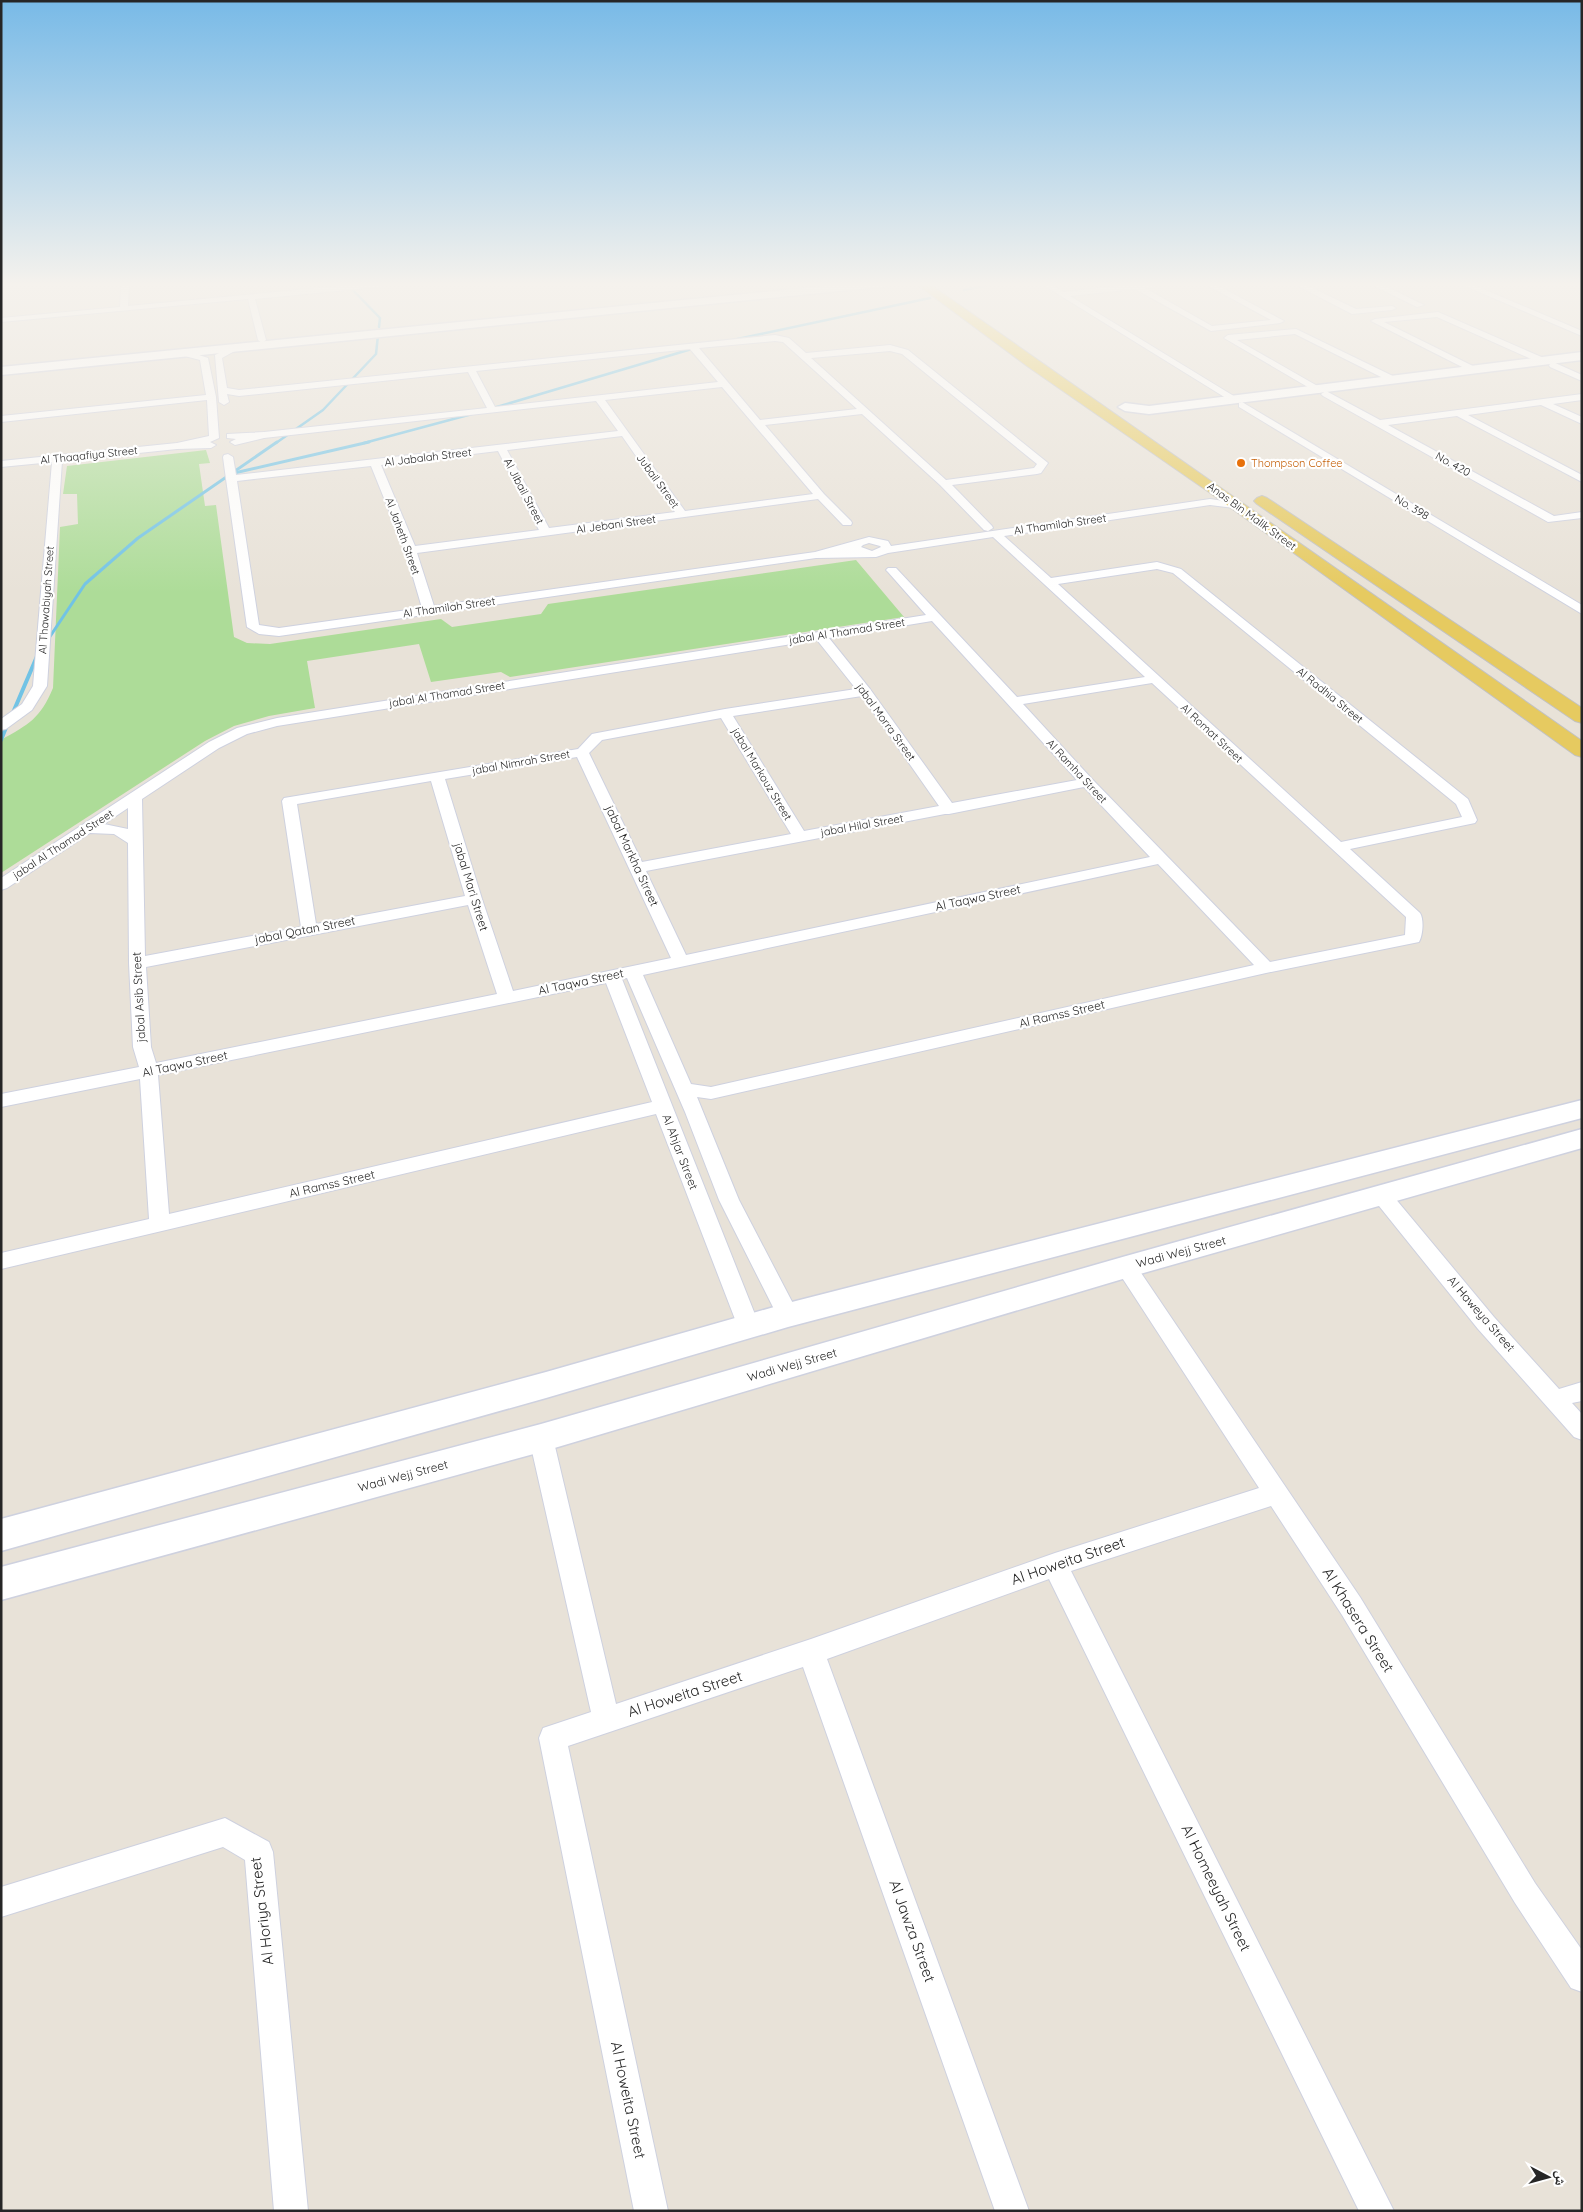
<svg xmlns="http://www.w3.org/2000/svg" width="1583" height="2212" font-family="Quicksand,'Noto Naskh Arabic',sans-serif">
	<style>
		.green { fill: #addc98 }
		.lines { fill: none; stroke-linecap: round; stroke-linejoin: round }
		.stream-far2 { stroke: #71c3e5; stroke-width: 2.5 }
		.stream-far1 { stroke: #71c3e5; stroke-width: 3 }
		.stream { stroke: #71c3e5; stroke-width: 4 }
		.street-casing { stroke: #ced1df; stroke-width: 2 }
		.secondary-casing { stroke: #ced1df; stroke-width: 3 }
		.primary-casing { stroke: #c2c2c2; stroke-width: 2 }
		.street { fill: #fff; fill-rule: evenodd }
		.secondary { fill: #fff; fill-rule: evenodd }
		.primary { fill: #e6ca60; fill-rule: evenodd }
		.food-dot { fill: #e8710a; stroke: #fff; stroke-width: 2 }
		.labels { text-anchor: middle; stroke-width: 4.5; stroke-linejoin: round; paint-order: stroke }
		.far-street-label { font-size: 11px; fill: #262626; stroke: #fff }
		.far-food-label { font-size: 11px; fill: #c56008; stroke: #fff; text-anchor: start }
		.street-label { font-size: 12px; fill: #262626; stroke: #fff }
		.near-street-label { font-size: 15px; fill: #262626; stroke: #fff }
	</style>
	<rect width="100%" height="100%" fill="#e8e2d8"/>
	<path class="green" d="M206,450L210,463L199,464L205,506L216,505L234,637L247,643L270,644L441,619L452,627L541,614L548,604L856,560L904,617L510,677L501,672L431,682L419,644L307,661L315,708L269,716L234,726L205,741L1,873V740C29,724 40,719 53,688L60,527L78,524L77,494H63L67,466Z"/>
	<g class="lines">
		<g class="stream-far2">
			<polyline points="346,283 380,318 379,327"/>
			<polyline points="964,290 999,283"/>
			<polyline points="733,340 930,298"/>
			<polyline points="490,409 695,348"/>
			<polyline points="276,443 323,410 376,354 378,335"/>
			<polyline points="364,443 472,414"/>
		</g>
		<g class="stream-far1">
			<polyline points="230,474 369,442"/>
			<polyline points="47,641 85,584 138,538 277,442"/>
		</g>
		<g class="stream">
			<polyline points="12,715 38,654"/>
			<polyline points="1,740 7,725"/>
		</g>
		<defs>
			<g id="street">
				<polygon points="121,283 129,283 128,306 372,283 402,283 398,285 255,299 266,340 262,343 258,340 248,299 1,322 1,318 120,307"/>
				<polygon points="1040,283 1050,283 1063,292 1136,284 1173,283 1145,288 1212,326 1271,320 1203,283 1213,283 1284,321 1280,323 1211,331 1135,289 1070,296 1237,398 1237,402 1234,403"/>
				<polygon points="1292,283 1302,283 1356,309 1392,306 1396,308 1392,310 1352,314"/>
				<polygon points="1368,283 1379,283 1424,305 1417,307"/>
				<polygon points="1458,283 1469,283 1582,331 1582,336"/>
				<polygon points="1576,283 1582,283 1582,286"/>
				<polygon points="1438,312 1546,359 1547,361 1540,363 1437,317 1384,322 1477,368 1477,372 1474,373 1371,321 1375,319"/>
				<polygon points="1296,329 1397,378 1398,380 1391,382 1295,334 1237,340 1321,388 1321,392 1318,393 1224,338 1228,335"/>
				<path d="M775,335L789,338L806,353L890,345L908,350L1048,463L1041,473L1037,474L952,485L992,526L993,528L988,531L984,530L940,485L862,414L765,425L824,494L851,521L852,523L851,525H843L818,499L417,553L434,606L815,552L869,537L888,541L891,546L1210,499L1238,503L1239,505L1234,508L1210,505L1004,536L1051,578L1157,562L1181,569L1468,799L1477,820L1475,823L1350,849L1420,913C1424,919 1423,935 1419,942L1266,973L711,1099L697,1097L739,1200L799,1315L796,1321L788,1324L780,1321L719,1200L685,1112L627,978L622,979L760,1327L757,1333L749,1336L741,1333L738,1327L656,1114L1,1269V1253L149,1219L140,1079L1,1107V1094L139,1067L133,1047L129,963L128,843L114,834L90,833L7,888L1,890V878L209,742L237,728L277,718L926,615L888,572L886,570L888,568H896L1017,697L1145,677L993,537L888,553L876,557L816,558L279,636L259,634L247,627L226,479L223,457L224,455L228,454L233,457L236,475L618,431L596,401L264,438L235,445L230,442L236,439L227,438V434L264,432L487,408L468,372L239,396L227,394L229,402L224,405L219,402L215,355L233,346L240,348L222,358L227,388L239,390ZM775,341L783,342L857,409L760,420L699,348ZM690,349L718,382L495,407L476,371ZM890,351L902,354L1037,464L1034,468L946,480L811,358ZM722,387L813,494L685,511L605,400ZM622,436L675,512L549,528L507,450ZM498,451L539,530L415,546L381,465ZM371,466L405,550L422,608L279,628L259,625L237,481ZM869,543L880,546L881,547L872,551L861,547L863,545ZM1157,569L1173,573L1456,804L1462,817L1341,842L1058,584ZM932,621L1077,780L952,803L870,689L829,638ZM817,640L856,689L725,709L597,733L592,734L578,749L284,798L282,801L301,927L145,956L142,799L219,748L247,734L277,726ZM1152,683L1406,917L1405,935L1270,962L1092,779L1023,704ZM862,696L939,806L804,831L733,716ZM721,718L791,834L642,862L589,753L602,740ZM577,757L671,958L513,991L482,899L445,779ZM431,781L465,896L316,924L297,804ZM1084,787L1150,857L686,955L646,871L945,814H949ZM128,808V829L104,824ZM1158,864L1254,965L711,1087L691,1084L643,975ZM468,905L497,994L156,1063L151,1047L146,967ZM606,983L652,1102L169,1214L158,1075Z"/>
				<polygon points="184,350 208,358 216,397 219,438 210,442 216,445 211,448 177,449 62,461 47,686 32,710 6,729 1,730 1,719 22,704 33,686 52,462 1,467 1,461 177,443 209,436 207,400 1,422 1,416 206,395 200,360 181,355 180,353"/>
				<polygon points="1553,362 1582,375 1582,381 1550,367 1549,365"/>
				<polygon points="1326,391 1380,420 1582,394 1582,400 1553,404 1582,417 1582,424 1541,405 1468,415 1582,475 1582,482 1457,416 1388,425 1554,516 1582,512 1582,518 1548,522 1323,396 1321,394"/>
				<polygon points="1242,402 1582,605 1582,614 1239,407 1239,403"/>
				<polygon points="1382,1189 1389,1191 1494,1317 1559,1389 1582,1382 1582,1401 1572,1403 1582,1414 1582,1440 1574,1437 1478,1329 1375,1201 1372,1196 1375,1191"/>
				<polygon points="1126,1259 1133,1261 1360,1597 1535,1883 1582,1950 1582,1992 1571,1988 1515,1903 1342,1615 1271,1506 1071,1571 1394,2211 1359,2211 1049,1579 827,1659 1029,2211 995,2211 803,1667 568,1746 668,2211 634,2211 539,1738 543,1728 591,1712 529,1438 533,1431 541,1428 549,1431 553,1438 616,1704 811,1639 1055,1553 1259,1488 1119,1273 1116,1267 1119,1261"/>
				<polygon points="225,1818 269,1842 273,1852 308,2211 274,2211 245,1860 223,1847 1,1917 1,1887"/>
			</g>
			<g id="secondary">
				<polygon points="856,283 895,283 890,286 1,375 1,367"/>
				<polygon points="1582,352 1582,360 1149,414 1125,411 1118,407 1125,403 1149,406"/>
				<polygon points="1582,1100 1582,1118 788,1327 546,1398 1,1551 1,1519 546,1372 788,1303"/>
				<polygon points="1582,1129 1582,1148 1126,1278 541,1452 1,1600 1,1567 541,1424 1126,1256"/>
			</g>
			<g id="primary">
				<polygon points="915,283 928,283 1582,741 1582,757 1575,755 1209,492 1027,366"/>
				<polygon points="1262,496 1267,498 1582,708 1582,723 1575,721 1257,504 1254,501 1257,498"/>
			</g>
		</defs>
		<use href="#street" class="street-casing"/>
		<use href="#secondary" class="secondary-casing"/>
		<use href="#primary" class="primary-casing"/>
		<use href="#street" class="street"/>
		<use href="#secondary" class="secondary"/>
		<use href="#primary" class="primary"/>
	</g>
	<linearGradient id="sky" x2="0" y2="1"><stop stop-color="#78bae7"/><stop offset="0.48" stop-color="#f5f2ed"/><stop offset="1" stop-color="#f5f2ed" stop-opacity="0"/></linearGradient>
	<rect width="1583" height="593" fill="url(#sky)"/>
	<circle class="food-dot" cx="1241" cy="463" r="5"/>
	<g class="labels">
		<g class="far-street-label">
			<text transform="translate(89 455) rotate(-6)" y="4">Al Thaqafiya Street</text>
			<text transform="translate(428 457) rotate(-7)" y="4">Al Jabalah Street</text>
			<text transform="translate(1453 464) rotate(29)" y="4">No. 420</text>
			<text transform="translate(658 481) rotate(54)" y="4">Jubail Street</text>
			<text transform="translate(524 491) rotate(62)" y="4">Al Jibail Street</text>
			<text transform="translate(1412 507) rotate(31)" y="4">No. 398</text>
			<text transform="translate(1252 516) rotate(36)" y="4">Anas Bin Malik Street</text>
			<text transform="translate(616 524) rotate(-8)" y="4">Al Jebani Street</text>
			<text transform="translate(1060 524) rotate(-8)" y="4">Al Thamilah Street</text>
			<text transform="translate(403 536) rotate(70)" y="4">Al Jaheth Street</text>
			<text transform="translate(46 600) rotate(-86)" y="4">Al Thawabiyah Street</text>
			<text transform="translate(449 607) rotate(-8)" y="4">Al Thamilah Street</text>
			<text transform="translate(847 631) rotate(-9)" y="4">jabal Al Thamad Street</text>
			<text transform="translate(447 694) rotate(-9)" y="4">jabal Al Thamad Street</text>
			<text transform="translate(1330 695) rotate(39)" y="4">Al Radhia Street</text>
			<text transform="translate(886 722) rotate(54)" y="4">jabal Morra Street</text>
			<text transform="translate(1212 733) rotate(43)" y="4">Al Romat Street</text>
			<text transform="translate(521 762) rotate(-10)" y="4">jabal Nimrah Street</text>
			<text transform="translate(1077 771) rotate(47)" y="4">Al Ramha Street</text>
			<text transform="translate(762 774) rotate(59)" y="4">jabal Markouz Street</text>
			<text transform="translate(862 825) rotate(-10)" y="4">jabal Hilal Street</text>
			<text transform="translate(63 844) rotate(-33)" y="4">jabal Al Thamad Street</text>
		</g>
		<g class="far-food-label">
			<text x="1251" y="467">Thompson Coffee</text>
		</g>
		<g class="street-label">
			<text transform="translate(632 856) rotate(65)" y="4">jabal Markha Street</text>
			<text transform="translate(471 887) rotate(73)" y="4">jabal Mari Street</text>
			<text transform="translate(978 898) rotate(-12)" y="4">Al Taqwa Street</text>
			<text transform="translate(305 930) rotate(-11)" y="4">jabal Qatan Street</text>
			<text transform="translate(581 982) rotate(-12)" y="4">Al Taqwa Street</text>
			<text transform="translate(139 997) rotate(-93)" y="4">jabal Asib Street</text>
			<text transform="translate(1062 1014) rotate(-13)" y="4">Al Ramss Street</text>
			<text transform="translate(185 1064) rotate(-12)" y="4">Al Taqwa Street</text>
			<text transform="translate(680 1152) rotate(69)" y="4">Al Ahjar Street</text>
			<text transform="translate(332 1184) rotate(-13)" y="4">Al Ramss Street</text>
			<text transform="translate(1181 1252) rotate(-15)" y="4">Wadi Wejj Street</text>
			<text transform="translate(1481 1314) rotate(49)" y="4">Al Haweya Street</text>
			<text transform="translate(792 1365) rotate(-16)" y="4">Wadi Wejj Street</text>
			<text transform="translate(403 1476) rotate(-15)" y="4">Wadi Wejj Street</text>
		</g>
		<g class="near-street-label">
			<text transform="translate(1068 1561) rotate(-19)" y="5">Al Howeita Street</text>
			<text transform="translate(1358 1620) rotate(58)" y="5">Al Khasera Street</text>
			<text transform="translate(685 1694) rotate(-18)" y="5">Al Howeita Street</text>
			<text transform="translate(1216 1888) rotate(64)" y="5">Al Homeeyah Street</text>
			<text transform="translate(262 1911) rotate(-97)" y="5">Al Horiya Street</text>
			<text transform="translate(912 1931) rotate(70)" y="5">Al Jawza Street</text>
			<text transform="translate(628 2100) rotate(78)" y="5">Al Howeita Street</text>
		</g>
	</g>
	<rect width="1583" height="2212" fill="none" stroke="#262626" stroke-width="5"/>
	<g transform="translate(1548 2177) rotate(96)" stroke="#ffffff" stroke-width="4" paint-order="stroke">
	<path d="M0-4L9 19L0 12L-9 19Z" fill="#262626"/>
	<text y="-8" font-size="14" font-weight="bold" text-anchor="middle" fill="#262626">ش</text>
	</g>
</svg>
